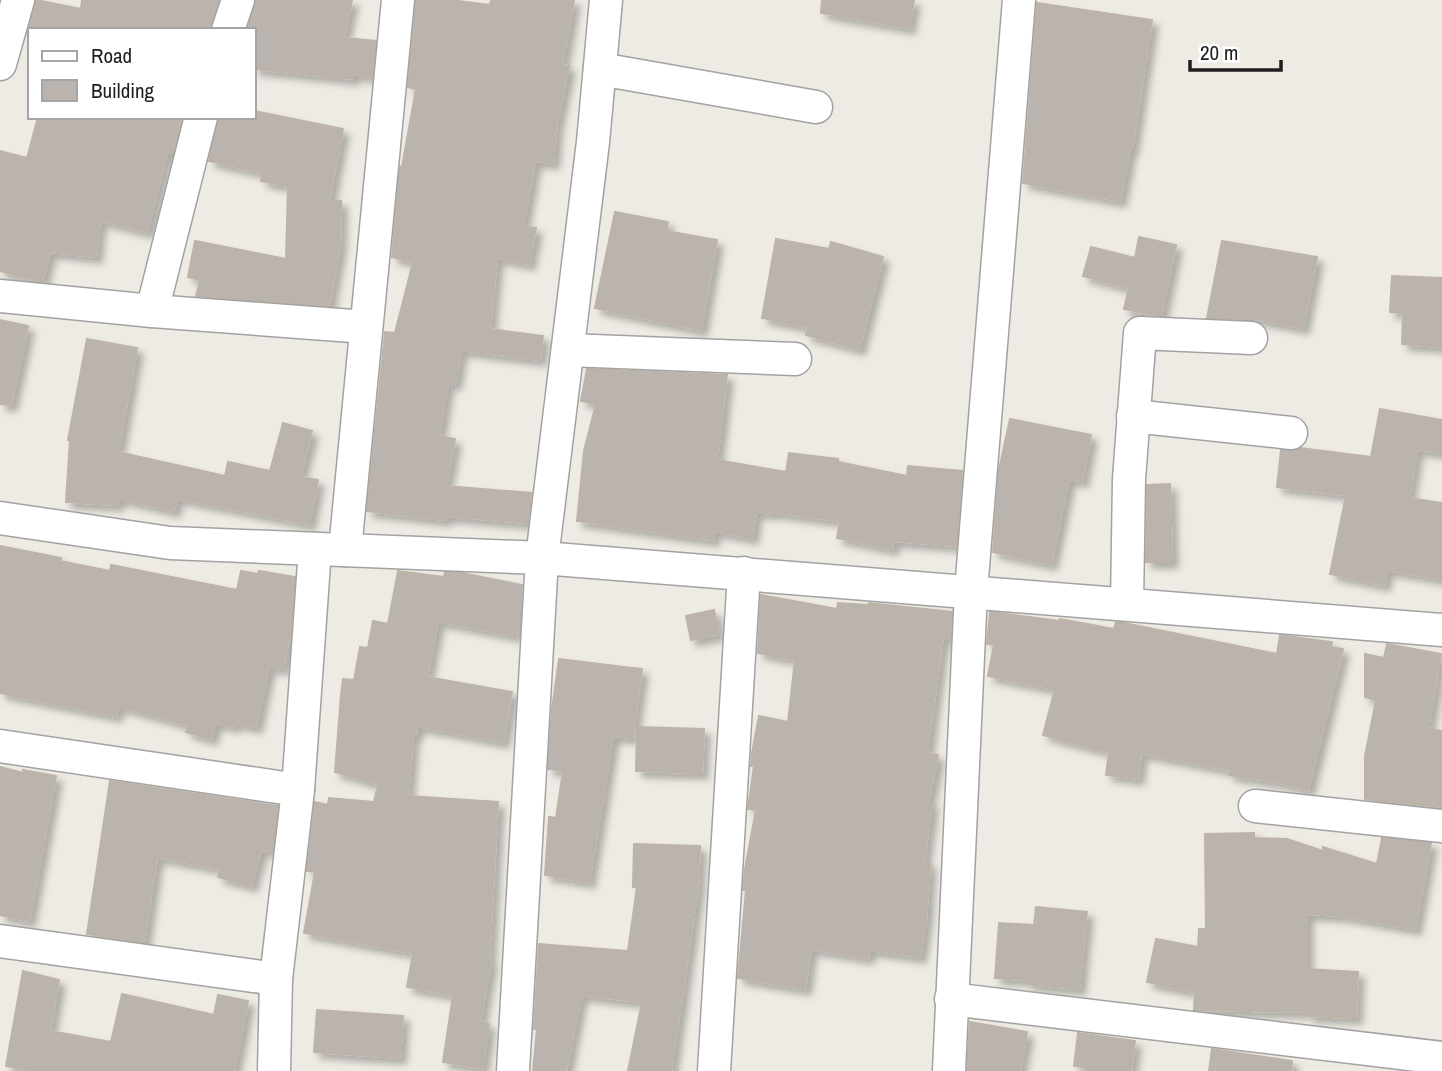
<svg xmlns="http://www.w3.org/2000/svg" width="1442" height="1071" font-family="'Archivo Narrow',sans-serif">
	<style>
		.building { fill: #bbb4ae; stroke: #beb3a8; stroke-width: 2; filter: url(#shadow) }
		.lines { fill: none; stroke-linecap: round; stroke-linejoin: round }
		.minor-casing { stroke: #a2a2a2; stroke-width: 35 }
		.minor { stroke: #fff; stroke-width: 32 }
	</style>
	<defs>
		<filter id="shadow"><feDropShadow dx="6" dy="6" stdDeviation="3.5" flood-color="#0004"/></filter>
	</defs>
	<rect width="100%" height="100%" fill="#eeebe4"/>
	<g class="building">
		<polygon points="36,0 81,9 82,0 219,0 210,30 29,30"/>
		<polygon points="256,0 352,0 344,38 376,41 372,78 353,73 353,79 254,69 254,30 247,30"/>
		<polygon points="416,0 450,0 490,5 491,0 574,0 562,65 569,66 557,122 553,163 535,161 523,226 536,228 529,264 497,258 490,329 543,336 540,360 461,350 455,384 448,382 439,436 455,439 446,486 531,493 528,523 446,516 446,520 367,511 385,332 395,333 413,262 392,257 400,167 402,167 416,89 408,87"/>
		<polygon points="822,0 914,0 909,28 821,13"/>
		<polygon points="1037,3 1152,20 1132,149 1130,149 1120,201 1023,183"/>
		<polygon points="254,111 343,129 329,201 341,201 340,246 329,306 196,296 200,280 188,277 195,241 286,259 288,186 261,181 263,173 209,161 219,117 254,117"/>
		<polygon points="38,117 182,117 173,153 167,153 147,232 100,220 96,257 50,252 42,282 0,271 0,151 27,158"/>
		<polygon points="615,212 668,222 666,231 717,240 701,330 595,308"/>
		<polygon points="1139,237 1176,245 1161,316 1124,309 1129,288 1083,276 1091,247 1135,258"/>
		<polygon points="776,239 829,249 831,242 883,257 859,349 806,335 808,327 762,318"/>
		<polygon points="1222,241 1317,257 1303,328 1255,319 1207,318"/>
		<polygon points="1392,276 1442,278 1442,347 1402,344 1403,313 1390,312"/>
		<polygon points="0,320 28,326 11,405 0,404"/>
		<polygon points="87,339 137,348 118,452 225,476 228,462 270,471 283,423 312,431 300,477 318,480 309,524 177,498 174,511 118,498 117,505 66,502 70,440 68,440"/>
		<polygon points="587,369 727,375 717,460 786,472 789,453 838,459 838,462 907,476 908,466 962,471 956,546 893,541 892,549 837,538 840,521 770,512 770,514 756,511 752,538 714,531 713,540 577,521 584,451 596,404 581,401"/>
		<polygon points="1380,409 1442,420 1442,453 1417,449 1409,498 1442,503 1442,579 1387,570 1384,585 1330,574 1346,495 1277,487 1281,450 1300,448 1371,457"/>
		<polygon points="1010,419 1091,435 1082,481 1069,479 1051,564 993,552 999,470"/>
		<polygon points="1170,484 1172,562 1146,562 1147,485"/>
		<polygon points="0,546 61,558 60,561 110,571 111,565 237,590 241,571 258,574 259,571 295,577 291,628 283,669 269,666 256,727 234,723 233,727 216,722 211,739 186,732 188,725 118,706 116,716 0,693"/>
		<polygon points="398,571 444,577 445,572 462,573 522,585 516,636 438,621 427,677 512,692 503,742 417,726 416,735 413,735 408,796 498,802 489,960 491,961 480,1022 489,1024 482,1068 443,1062 453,995 407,987 413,953 304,933 315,872 307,871 315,802 328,805 329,798 374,802 378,784 335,772 341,695 343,679 354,680 360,647 368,648 373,621 388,624"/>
		<polygon points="761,595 837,609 838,603 868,605 869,603 952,612 950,638 943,637 927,753 938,755 928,803 932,803 924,863 930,863 926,920 920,957 869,950 868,958 811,949 805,989 738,978 746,890 743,890 745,869 756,810 748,809 754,766 751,766 752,753 759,716 788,722 795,660 758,653"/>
		<polygon points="714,610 719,634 691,640 686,616"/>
		<polygon points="990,612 1060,621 1060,619 1114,629 1116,622 1124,623 1277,654 1280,635 1332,642 1331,647 1343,649 1308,790 1277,782 1229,775 1230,770 1141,753 1138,779 1106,775 1109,752 1043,735 1055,689 988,676 994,645 987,644"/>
		<polygon points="1387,644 1441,654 1428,728 1442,731 1442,807 1365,799 1365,756 1376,700 1365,697 1365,654 1384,658"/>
		<polygon points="559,659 642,669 632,738 613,736 589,882 545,875 549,817 556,818 563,771 548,769 552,709"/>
		<polygon points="637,727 704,729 702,773 636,771"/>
		<polygon points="0,767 23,773 23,770 56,776 29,921 0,915"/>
		<polygon points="110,781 278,806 272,851 261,850 251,886 218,877 220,869 157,857 144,942 87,934"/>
		<polygon points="1254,833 1254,838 1287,839 1323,851 1323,847 1377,864 1382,838 1431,843 1415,929 1343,916 1307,914 1307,969 1358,972 1356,1018 1308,1016 1309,1012 1194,1010 1195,992 1147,982 1156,939 1198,947 1199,929 1206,929 1205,834"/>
		<polygon points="634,844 700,846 698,887 671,1071 628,1071 642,1002 581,995 566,1071 533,1071 537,1029 534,1029 539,944 628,951 637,887 633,887"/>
		<polygon points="1036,907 1087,912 1079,989 1028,984 1028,980 995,978 999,923 1034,925"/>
		<polygon points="23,971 59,980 50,1031 111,1042 122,994 214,1015 218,995 248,1001 234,1071 32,1071 6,1066"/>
		<polygon points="317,1010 403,1016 400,1058 314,1052"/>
		<polygon points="970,1022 1027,1032 1020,1071 967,1071"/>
		<polygon points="1078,1033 1135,1041 1131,1071 1089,1071 1089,1068 1074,1066"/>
		<polygon points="1212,1049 1292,1061 1291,1071 1209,1071"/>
	</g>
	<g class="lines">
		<defs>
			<g id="minor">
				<polyline points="228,30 238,0"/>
				<polyline points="0,64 18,0"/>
				<polyline points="600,69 816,107"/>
				<polyline points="0,296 152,311 201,117"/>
				<polyline points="152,311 366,327"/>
				<polyline points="568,350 795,359"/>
				<polyline points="1133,416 1291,433"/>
				<polyline points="0,518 170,543 542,558 1442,630"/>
				<polyline points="345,550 398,0"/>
				<polyline points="1127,604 1129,479 1140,333 1251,338"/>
				<polyline points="0,746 298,790"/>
				<polyline points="1255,806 1442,826"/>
				<polyline points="0,941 276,979"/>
				<polyline points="951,999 1442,1058"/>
				<polyline points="274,1071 276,979 298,790 315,549"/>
				<polyline points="513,1071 542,558 593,142 606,0"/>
				<polyline points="714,1071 744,573"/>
				<polyline points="949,1071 971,591 1019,0"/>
			</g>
		</defs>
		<use href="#minor" class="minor-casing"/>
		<use href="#minor" class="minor"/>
	</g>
	<rect x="28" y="28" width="228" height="91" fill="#ffffff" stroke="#a5a5a5" stroke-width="2"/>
	<rect x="42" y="51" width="35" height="10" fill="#ffffff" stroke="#a5a5a5" stroke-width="2"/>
	<text x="91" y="63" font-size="21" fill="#1e1e1e">Road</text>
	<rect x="42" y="80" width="35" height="21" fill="#bbb4ae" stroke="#a5a5a5" stroke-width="2"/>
	<text x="91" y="98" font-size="21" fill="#1e1e1e">Building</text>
	<path d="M1190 60v10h91v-10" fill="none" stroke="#1e1e1e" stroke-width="3.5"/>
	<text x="1200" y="60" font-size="21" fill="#1e1e1e" stroke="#ffffff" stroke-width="5" paint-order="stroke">20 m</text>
</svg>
